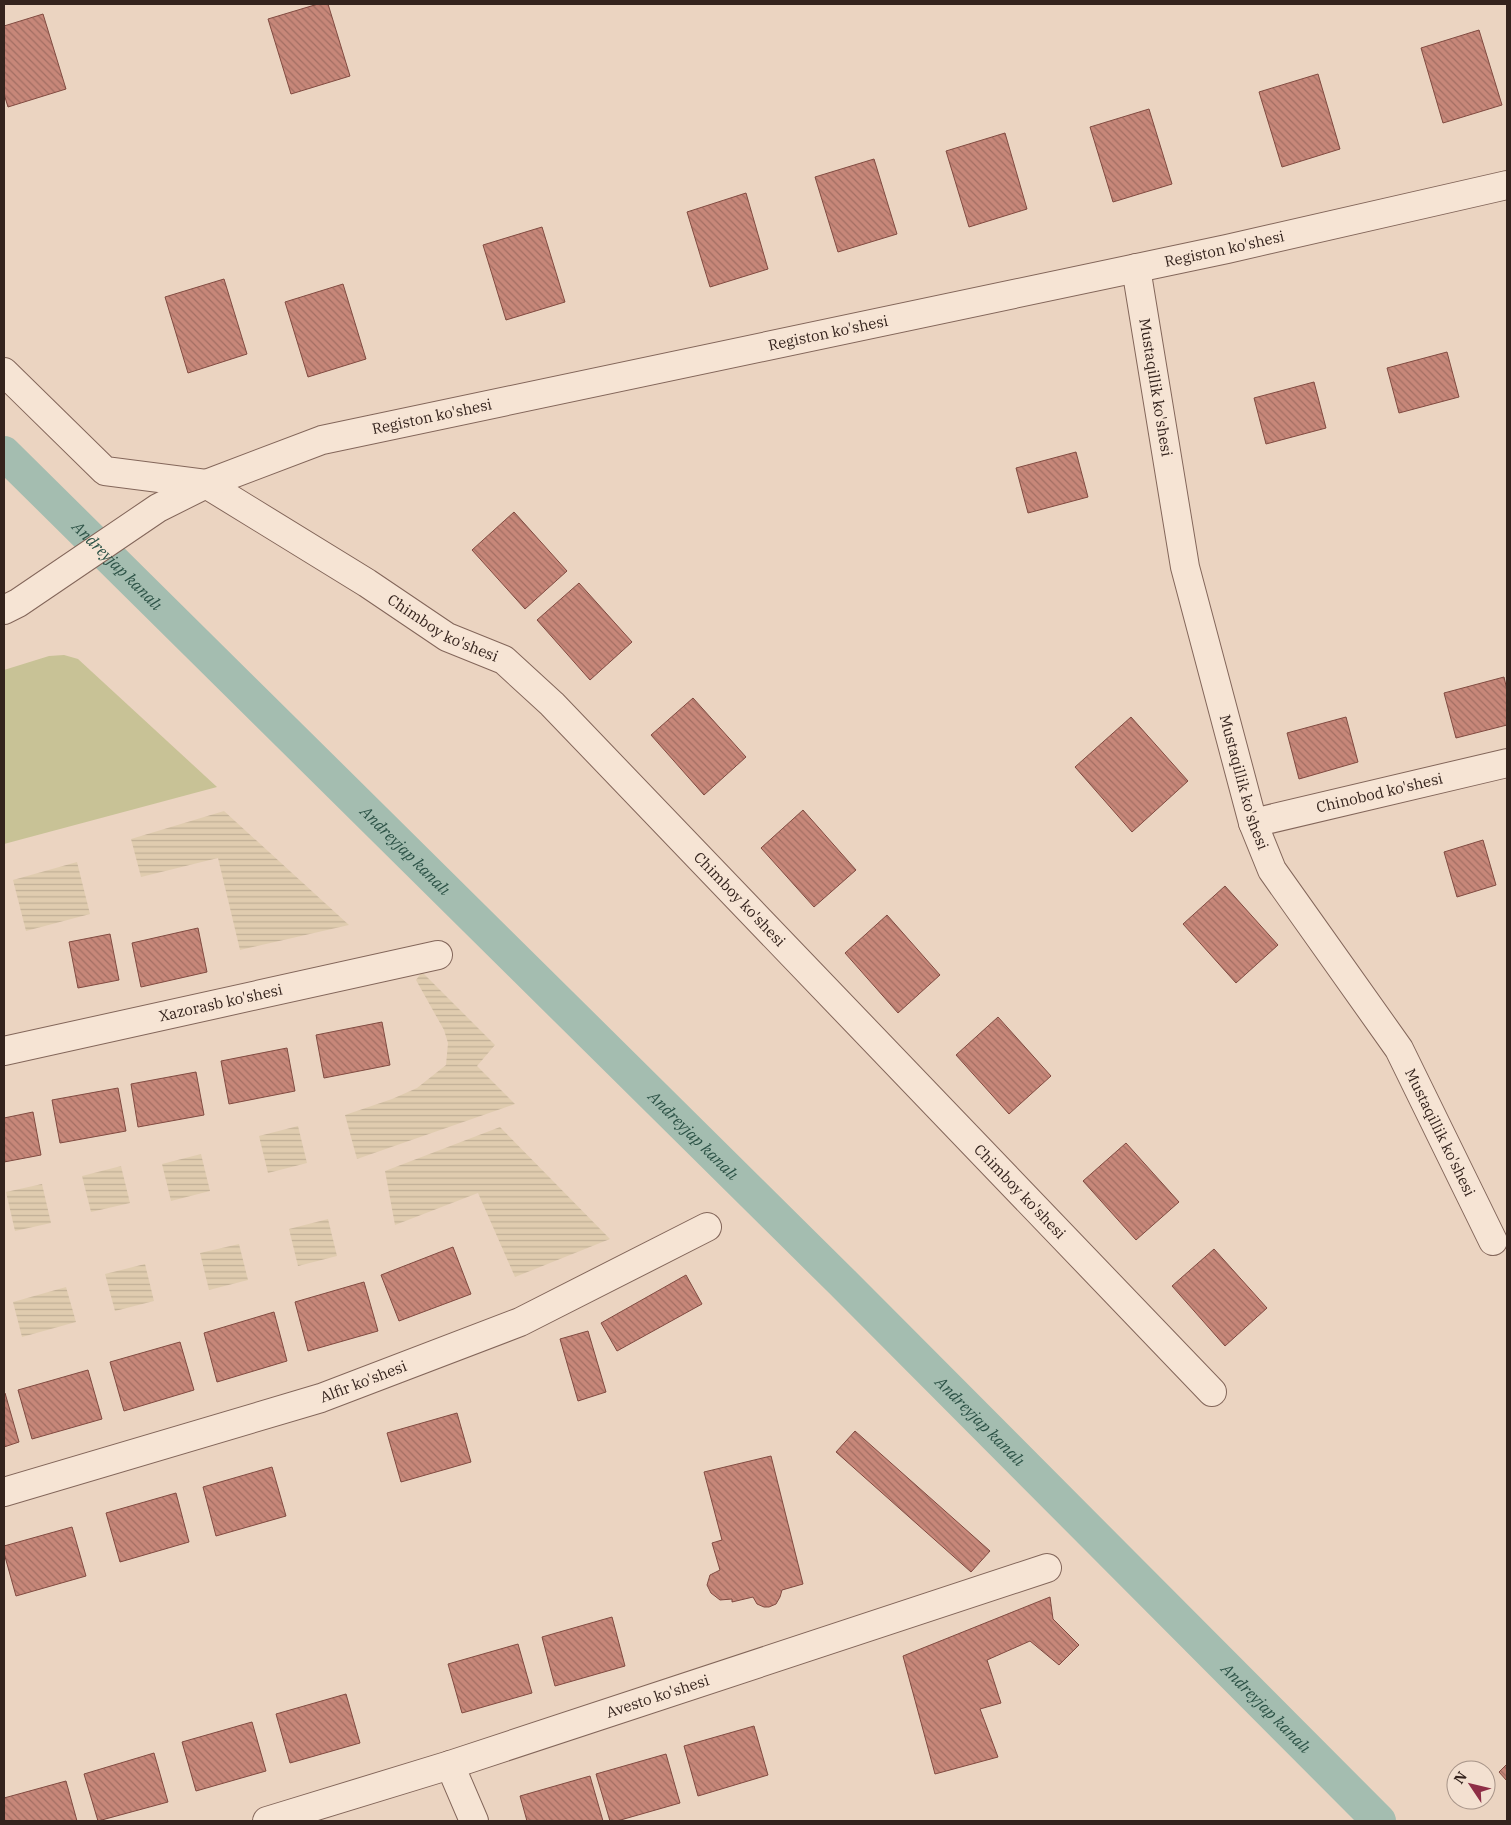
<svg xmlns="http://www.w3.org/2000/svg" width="1511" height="1825" font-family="'IBM Plex Serif',serif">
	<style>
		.farmland { fill: url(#farmland-rules) }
		.green { fill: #c8c296 }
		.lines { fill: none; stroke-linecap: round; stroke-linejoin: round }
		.canal { stroke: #a4bdb0; stroke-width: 34 }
		.building { fill: url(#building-back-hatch); stroke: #814b41 }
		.minor-casing { stroke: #83665a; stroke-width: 30 }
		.minor { stroke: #f6e4d4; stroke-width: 28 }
		.labels { text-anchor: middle; stroke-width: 4; stroke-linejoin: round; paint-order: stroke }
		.street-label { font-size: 15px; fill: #34231d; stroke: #f3e0d0 }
		.water-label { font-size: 16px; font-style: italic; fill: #2d5347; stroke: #f3e0d0 }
	</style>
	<defs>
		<pattern id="farmland-rules" width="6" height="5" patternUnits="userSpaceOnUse" patternTransform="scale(1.25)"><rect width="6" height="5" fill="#e0ccaf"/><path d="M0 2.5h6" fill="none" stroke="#c1af96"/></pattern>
		<pattern id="building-back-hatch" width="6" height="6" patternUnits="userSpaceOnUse" patternTransform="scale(1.25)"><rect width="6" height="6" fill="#c78779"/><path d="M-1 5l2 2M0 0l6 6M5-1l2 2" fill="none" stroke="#a26e63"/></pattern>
	</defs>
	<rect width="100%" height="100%" fill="#ebd4c1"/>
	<g class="farmland">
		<polygon points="224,811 349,925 240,950 218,858 141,877 131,839"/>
		<polygon points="77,862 90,914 26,931 13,880"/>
		<polygon points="422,972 495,1045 477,1066 515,1104 357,1159 345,1115 392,1099 417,1088 446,1065 448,1043 444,1030 416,980"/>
		<polygon points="298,1126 307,1163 268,1173 259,1136"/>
		<polygon points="500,1127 610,1239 515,1277 478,1193 395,1225 385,1171"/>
		<polygon points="201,1154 210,1191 171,1201 162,1164"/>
		<polygon points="121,1166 130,1203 91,1212 82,1176"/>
		<polygon points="42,1184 51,1223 15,1231 6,1192"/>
		<polygon points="328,1219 337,1256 298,1266 289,1229"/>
		<polygon points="239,1244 248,1280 209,1290 200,1253"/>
		<polygon points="145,1264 154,1301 115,1311 105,1274"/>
		<polygon points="66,1287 76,1322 22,1337 13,1302"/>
	</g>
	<polygon class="green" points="64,655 78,659 217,787 4,844 4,670 49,656"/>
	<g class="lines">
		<path class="canal" id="s1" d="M4,453L841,1281L1379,1821"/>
	</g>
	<g class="building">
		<polygon points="318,4 328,4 350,76 291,94 268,19"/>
		<polygon points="43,14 66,89 8,107 4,94 4,26"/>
		<polygon points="1479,30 1502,105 1443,123 1421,48"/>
		<polygon points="1318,74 1340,149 1282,167 1259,92"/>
		<polygon points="1149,109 1172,184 1113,202 1090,127"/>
		<polygon points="1005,133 1027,209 969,227 946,151"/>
		<polygon points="874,159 897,234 838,252 815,177"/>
		<polygon points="746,193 768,269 710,287 687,212"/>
		<polygon points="542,227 565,302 506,320 483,245"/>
		<polygon points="224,279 247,354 188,373 165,297"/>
		<polygon points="343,284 366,359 308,377 285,302"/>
		<polygon points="1447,352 1459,397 1399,413 1387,368"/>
		<polygon points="1314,382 1326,428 1266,444 1254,398"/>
		<polygon points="1076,452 1088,497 1028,513 1016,468"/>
		<polygon points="514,512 567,571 525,609 472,550"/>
		<polygon points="579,583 632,642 590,680 537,620"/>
		<polygon points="1504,677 1507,690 1507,725 1456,738 1444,693"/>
		<polygon points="693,698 746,757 704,795 651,735"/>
		<polygon points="1131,717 1188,781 1132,832 1075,767"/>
		<polygon points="1346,717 1358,762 1299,779 1287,733"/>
		<polygon points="803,810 856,870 814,907 761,848"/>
		<polygon points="1483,840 1496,885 1457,897 1444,852"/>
		<polygon points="1225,886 1278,945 1236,983 1183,924"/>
		<polygon points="887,915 940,975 898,1013 845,953"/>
		<polygon points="198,928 207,972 141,987 132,943"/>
		<polygon points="110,934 119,980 78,988 69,942"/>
		<polygon points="998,1017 1051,1076 1009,1114 956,1055"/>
		<polygon points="382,1022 390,1065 324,1078 316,1035"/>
		<polygon points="287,1048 295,1091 229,1104 221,1061"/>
		<polygon points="196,1072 204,1115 138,1127 131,1084"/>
		<polygon points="118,1088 126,1131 60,1143 52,1100"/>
		<polygon points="33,1112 41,1155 4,1162 4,1118"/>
		<polygon points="1126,1143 1179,1202 1136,1240 1083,1181"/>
		<polygon points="453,1247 471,1294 399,1321 381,1275"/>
		<polygon points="1214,1249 1267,1308 1225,1346 1172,1286"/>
		<polygon points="686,1275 702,1304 617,1351 601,1323"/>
		<polygon points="364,1282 378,1331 308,1351 295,1302"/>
		<polygon points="274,1312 287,1361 217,1382 204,1333"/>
		<polygon points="588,1331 606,1392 578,1401 560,1339"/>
		<polygon points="180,1342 194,1390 124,1411 110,1362"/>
		<polygon points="88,1370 102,1419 32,1439 18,1390"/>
		<polygon points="5,1393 19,1442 4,1447 4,1394"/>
		<polygon points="457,1413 471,1462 401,1482 387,1433"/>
		<polygon points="855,1431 990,1551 971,1572 836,1452"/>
		<polygon points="771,1456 803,1584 782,1590 780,1597 776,1604 769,1607 764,1607 757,1604 753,1597 732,1602 732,1599 720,1600 711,1593 707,1585 710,1575 720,1570 712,1543 722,1540 704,1472"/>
		<polygon points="272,1467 286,1516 216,1536 203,1487"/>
		<polygon points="176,1493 189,1542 120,1562 106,1513"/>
		<polygon points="72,1527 86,1576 16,1596 4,1553 4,1546"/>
		<polygon points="1050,1597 1053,1619 1079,1645 1059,1665 1030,1641 987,1660 1001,1703 980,1709 998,1757 935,1774 903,1656"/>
		<polygon points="612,1617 625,1666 555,1686 542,1637"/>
		<polygon points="518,1644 532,1693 462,1713 448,1664"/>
		<polygon points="346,1694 360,1743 290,1763 276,1714"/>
		<polygon points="252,1722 266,1771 196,1791 182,1742"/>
		<polygon points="754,1726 768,1775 698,1796 684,1746"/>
		<polygon points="154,1753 168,1802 98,1821 84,1774"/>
		<polygon points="666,1754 680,1803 617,1821 610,1821 596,1774"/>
		<polygon points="1507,1764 1507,1781 1499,1772"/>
		<polygon points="590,1776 603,1821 527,1821 520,1796"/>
		<polygon points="66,1781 77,1821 4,1821 4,1798"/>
	</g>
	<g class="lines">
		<defs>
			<g id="minor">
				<path id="s2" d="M1136,268L1185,567L1253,823L1272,870L1399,1049L1493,1241"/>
				<path id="s3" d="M4,372L105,471L206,484L367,583L447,637L504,660L552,704L1212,1392"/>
				<path id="s4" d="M4,610L18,603L158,508L206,484L322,440L1227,249L1507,185"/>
				<path id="s5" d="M1253,823L1507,763"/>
				<path id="s6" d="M4,1051L438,955"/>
				<path id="s7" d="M4,1492L321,1398L520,1322L707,1227"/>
				<polyline points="450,1765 474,1821"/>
				<path id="s8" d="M267,1821L450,1765L1047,1568"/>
			</g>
		</defs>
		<use href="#minor" class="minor-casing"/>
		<use href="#minor" class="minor"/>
	</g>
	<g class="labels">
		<g class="street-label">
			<text dy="5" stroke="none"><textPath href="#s4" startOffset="1285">Registon ko'shesi</textPath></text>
			<text dy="5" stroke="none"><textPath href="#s4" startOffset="880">Registon ko'shesi</textPath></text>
			<text dy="5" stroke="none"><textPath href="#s2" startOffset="121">Mustaqillik ko'shesi</textPath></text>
			<text dy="5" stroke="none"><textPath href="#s4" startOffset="475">Registon ko'shesi</textPath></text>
			<text dy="5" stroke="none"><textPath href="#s3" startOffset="521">Chimboy ko'shesi</textPath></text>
			<text dy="5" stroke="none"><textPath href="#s2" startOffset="526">Mustaqillik ko'shesi</textPath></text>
			<text dy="5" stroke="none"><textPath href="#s5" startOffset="130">Chinobod ko'shesi</textPath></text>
			<text dy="5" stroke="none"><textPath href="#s3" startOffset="926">Chimboy ko'shesi</textPath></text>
			<text dy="5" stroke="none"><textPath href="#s6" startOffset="222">Xazorasb ko'shesi</textPath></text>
			<text dy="5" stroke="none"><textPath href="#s2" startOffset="931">Mustaqillik ko'shesi</textPath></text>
			<text dy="5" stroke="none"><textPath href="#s3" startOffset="1331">Chimboy ko'shesi</textPath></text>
			<text dy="5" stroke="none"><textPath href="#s7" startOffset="376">Alfir ko'shesi</textPath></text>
			<text dy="5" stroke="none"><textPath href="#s8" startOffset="410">Avesto ko'shesi</textPath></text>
		</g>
		<g class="water-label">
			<text dy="6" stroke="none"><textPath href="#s1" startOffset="160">Andreyjap kanalı</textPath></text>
			<text dy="6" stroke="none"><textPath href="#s1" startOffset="565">Andreyjap kanalı</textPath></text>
			<text dy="6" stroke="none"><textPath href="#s1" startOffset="970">Andreyjap kanalı</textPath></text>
			<text dy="6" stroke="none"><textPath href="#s1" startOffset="1375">Andreyjap kanalı</textPath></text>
			<text dy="6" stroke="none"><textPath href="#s1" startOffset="1780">Andreyjap kanalı</textPath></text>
		</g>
	</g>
	<rect width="1511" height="1825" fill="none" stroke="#34231d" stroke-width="10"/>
	<g transform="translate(1471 1785) rotate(305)"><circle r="24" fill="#f3e0d0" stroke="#a79488"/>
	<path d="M0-4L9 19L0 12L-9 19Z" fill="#8e2e46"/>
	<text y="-8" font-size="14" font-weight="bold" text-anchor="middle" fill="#34231d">N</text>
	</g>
</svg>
